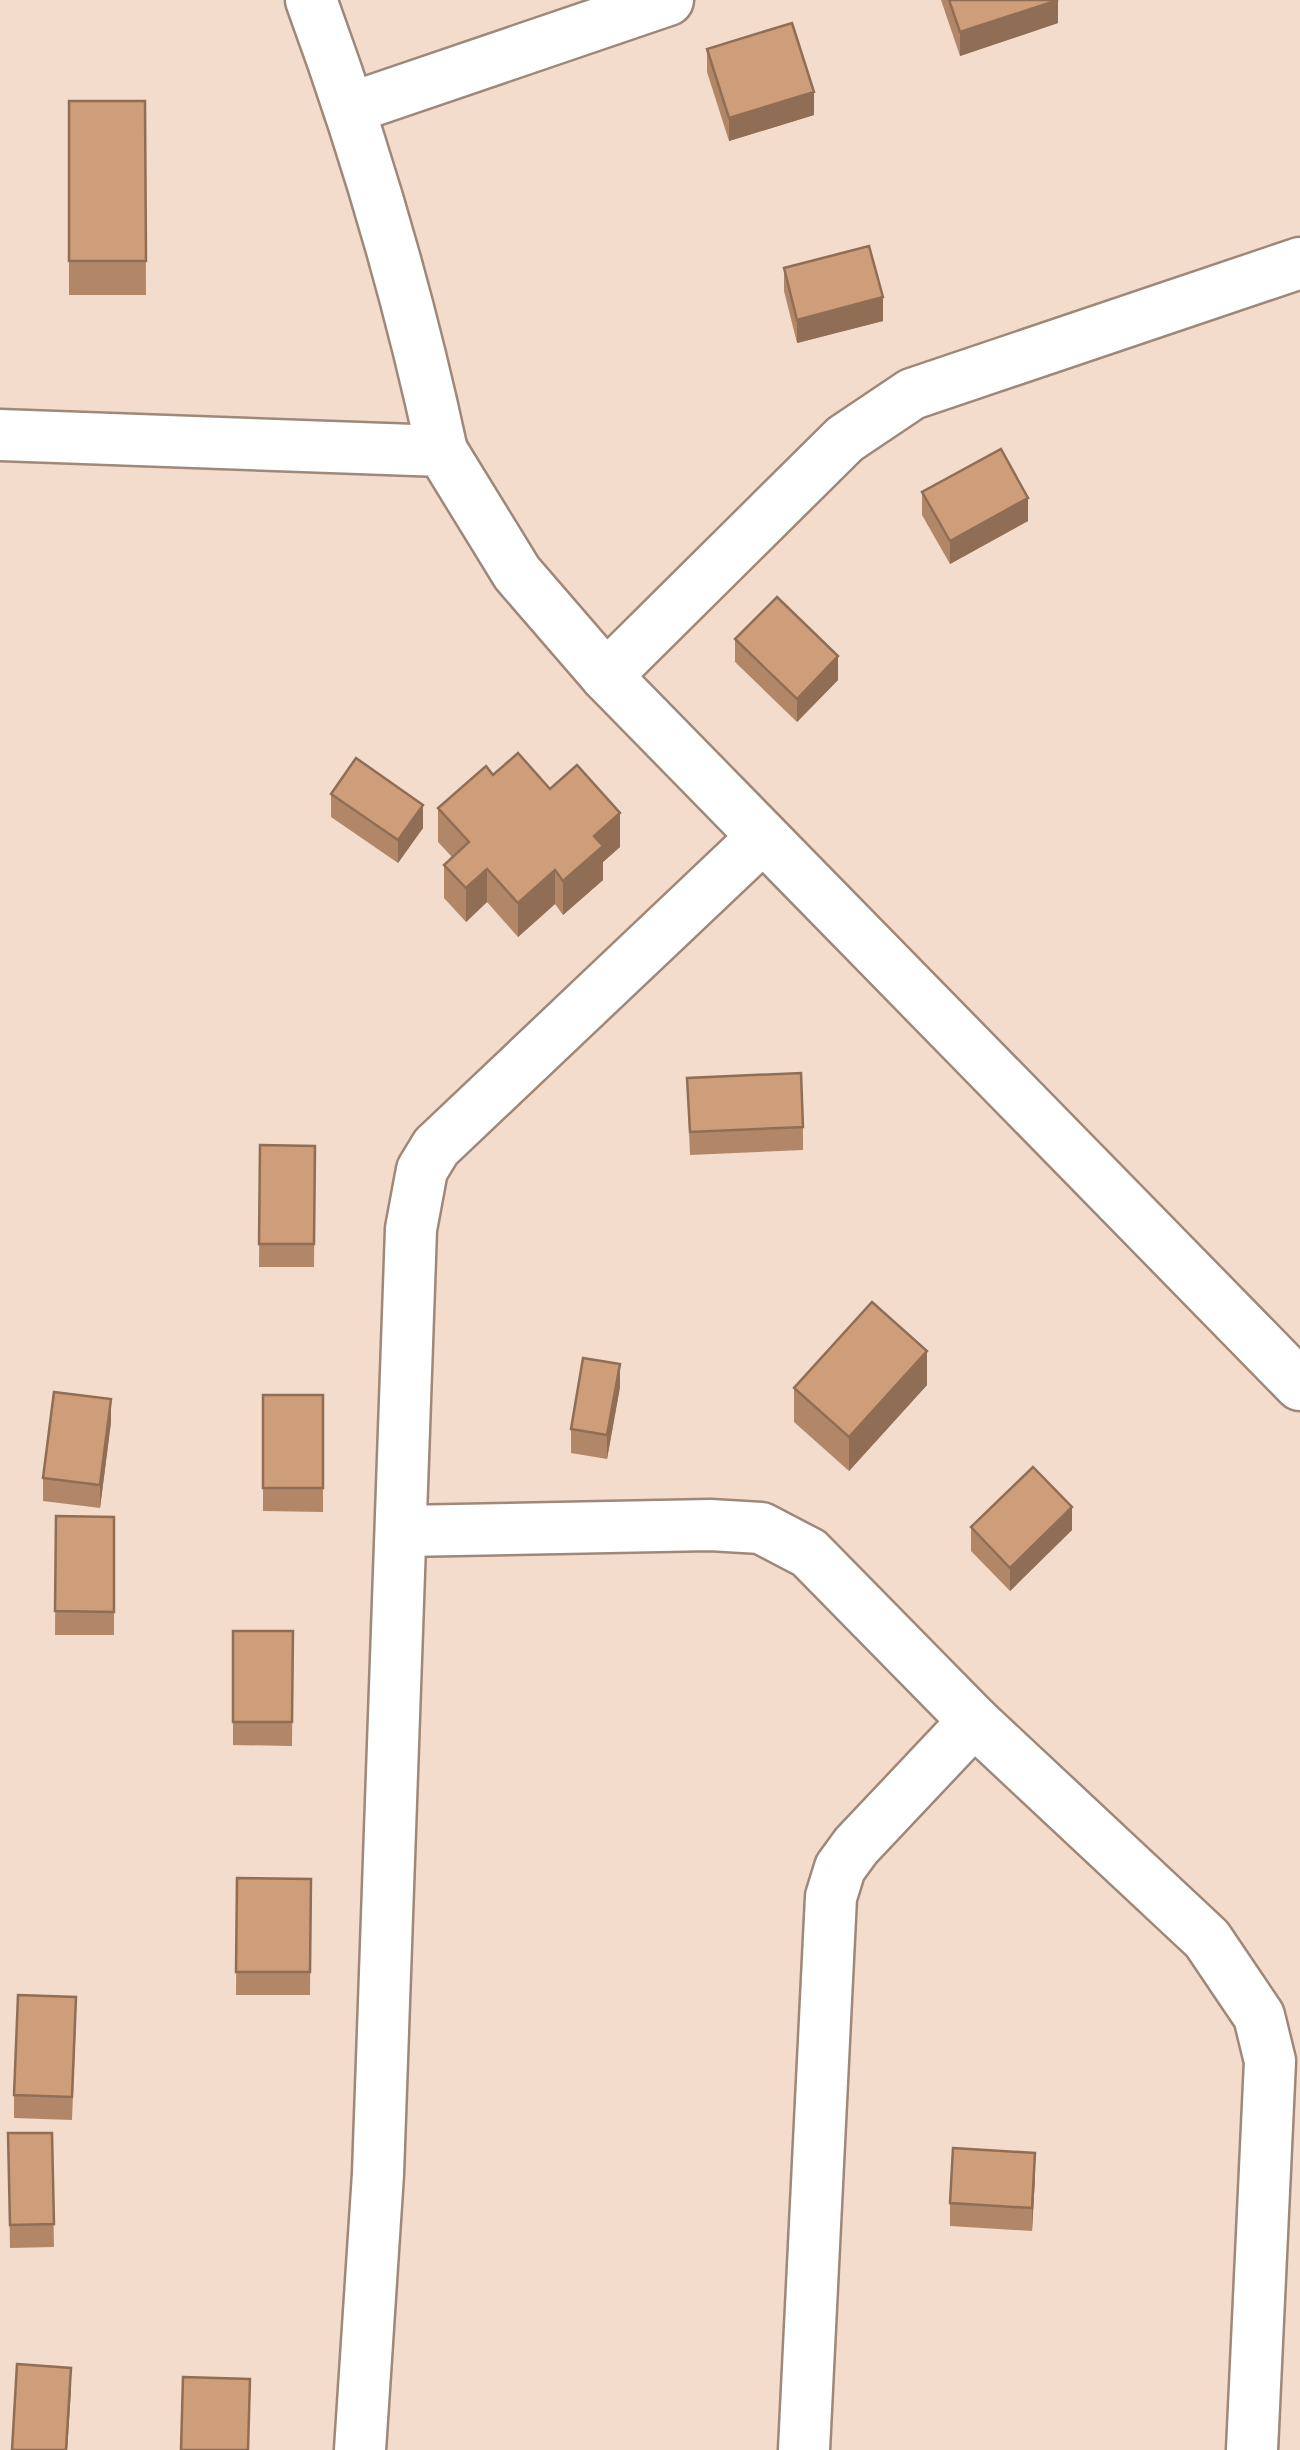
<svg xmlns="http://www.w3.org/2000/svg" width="1300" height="2450" font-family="Georgia,serif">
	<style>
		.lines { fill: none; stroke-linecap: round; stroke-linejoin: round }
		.street-casing { stroke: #9e8879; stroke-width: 55 }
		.street { stroke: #fff; stroke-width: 50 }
		.wall { fill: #b18768 }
		.shaded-wall { fill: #906e55 }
		.building { fill: #ce9d79; stroke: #906e55; stroke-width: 2.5 }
	</style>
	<rect width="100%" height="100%" fill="#f4dccc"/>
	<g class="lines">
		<defs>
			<g id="street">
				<path d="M311,0C365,147 409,297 442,451"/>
				<polyline points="351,108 668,0"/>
				<polyline points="0,435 442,451 517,573 606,676 1300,1385"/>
				<polyline points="606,676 845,439 912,394 1300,263"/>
				<polyline points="403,1531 710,1525 761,1528 809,1553 974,1721 1207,1939 1259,2016 1270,2061 1252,2450"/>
				<polyline points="360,2450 378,2174 411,1229 422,1170 436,1147 763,837"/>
				<polyline points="804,2450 831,1897 840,1868 856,1846 974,1721"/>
			</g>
		</defs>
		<use href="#street" class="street-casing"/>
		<use href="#street" class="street"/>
	</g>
	<g class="wall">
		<polygon points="941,0 1058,0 1058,23 960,56"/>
		<polygon points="707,49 814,115 729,141 707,72"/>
		<polygon points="69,101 145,101 146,295 69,295"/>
		<polygon points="784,268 883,321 797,343 784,291"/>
		<polygon points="922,492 1028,521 950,564 922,515"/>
		<polygon points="735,639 838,680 797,722 735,662"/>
		<polygon points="493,775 550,789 620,847 603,862 603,880 563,915 555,904 518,937 487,902 466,922 444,898 444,865 452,857 438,842 438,808"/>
		<polygon points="331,794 423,828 398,863 331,817"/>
		<polygon points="687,1078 803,1127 803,1150 690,1155"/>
		<polygon points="260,1145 315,1146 314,1267 259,1267"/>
		<polygon points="927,1385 849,1471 794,1422 794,1388"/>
		<polygon points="620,1387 607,1459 571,1453 571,1429"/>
		<polygon points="263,1395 323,1395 323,1512 263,1511"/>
		<polygon points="111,1422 100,1508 43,1501 43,1478"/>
		<polygon points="56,1516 114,1517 114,1635 55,1635"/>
		<polygon points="971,1527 1072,1530 1010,1591 971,1551"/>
		<polygon points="233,1631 293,1631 292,1746 233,1745"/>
		<polygon points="237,1878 311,1879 310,1995 236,1995"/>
		<polygon points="76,2020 72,2120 14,2118 14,2095"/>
		<polygon points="8,2133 52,2133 54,2247 10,2248"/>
		<polygon points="1035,2176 1032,2231 950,2226 950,2203"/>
	</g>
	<g class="shaded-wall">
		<polygon points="1058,0 1058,23 960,56 960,32"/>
		<polygon points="814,92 814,115 729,141 729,118"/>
		<polygon points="883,297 883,321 797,343 797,320"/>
		<polygon points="1028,498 1028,521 950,564 950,541"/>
		<polygon points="838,656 838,680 797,722 797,699"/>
		<polygon points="423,805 423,828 398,863 398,840"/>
		<polygon points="620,813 620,847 603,862 603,880 563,915 563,881 594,836"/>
		<polygon points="487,869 487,902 466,922 466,888"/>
		<polygon points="555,870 555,904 518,937 518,903"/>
		<polygon points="927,1351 927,1385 849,1471 849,1437"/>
		<polygon points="620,1364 620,1387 607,1459 607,1435"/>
		<polygon points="111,1399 111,1422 100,1508 100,1485"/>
		<polygon points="1072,1507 1072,1530 1010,1591 1010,1568"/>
		<polygon points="1035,2153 1035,2176 1032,2231 1032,2208"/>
		<polygon points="71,2368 71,2391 67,2450 66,2450"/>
	</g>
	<g class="building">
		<polygon points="949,0 1058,0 960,32"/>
		<polygon points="792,23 814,92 729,118 707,49"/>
		<polygon points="69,101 145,101 146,261 69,261"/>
		<polygon points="869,246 883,297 797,320 784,268"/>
		<polygon points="1001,449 1028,498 950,541 922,492"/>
		<polygon points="777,597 838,656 797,699 735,639"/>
		<polygon points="518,753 550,789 577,765 620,813 594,836 603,846 563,881 555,870 518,903 487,869 466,888 444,865 469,842 438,808 486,766 493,775"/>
		<polygon points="356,758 423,805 398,840 331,794"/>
		<polygon points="801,1073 803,1127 690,1132 687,1078"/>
		<polygon points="260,1145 315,1146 314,1244 259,1244"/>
		<polygon points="872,1302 927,1351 849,1437 794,1388"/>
		<polygon points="583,1358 620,1364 607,1435 571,1429"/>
		<polygon points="54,1392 111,1399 100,1485 43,1478"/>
		<rect x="263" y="1395" width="60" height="93"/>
		<polygon points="1033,1467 1072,1507 1010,1568 971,1527"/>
		<polygon points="56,1516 114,1517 114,1612 55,1611"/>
		<polygon points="233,1631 293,1631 292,1722 233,1722"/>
		<polygon points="237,1878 311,1879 310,1972 236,1972"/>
		<polygon points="18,1995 76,1997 72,2097 14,2095"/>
		<polygon points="8,2133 52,2133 54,2224 10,2225"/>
		<polygon points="953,2148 1035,2153 1032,2208 950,2203"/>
		<polygon points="17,2364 71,2368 66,2450 12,2450"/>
		<polygon points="183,2377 250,2379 248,2450 181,2450"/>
	</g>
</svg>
